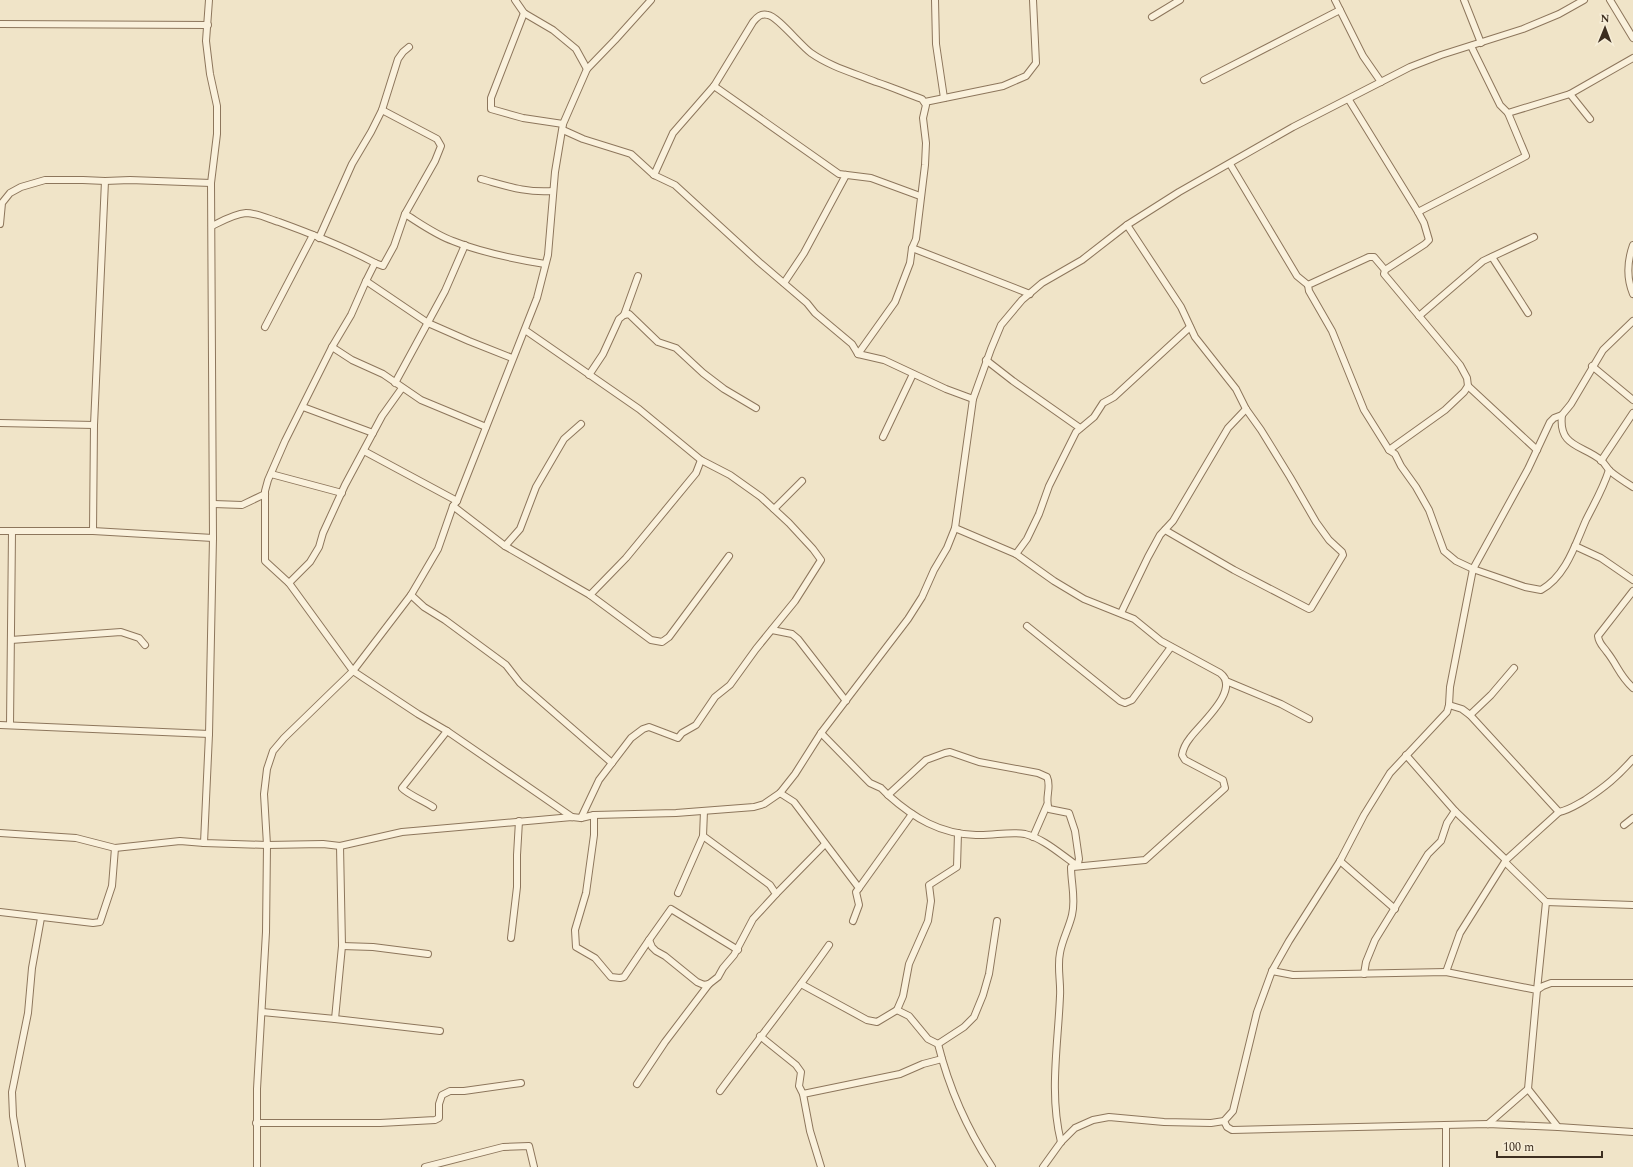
<svg xmlns="http://www.w3.org/2000/svg" width="1633" height="1167" font-family="Spectral,serif">
	<style>
		.lines { fill: none; stroke-linecap: round; stroke-linejoin: round }
		.minor-casing { stroke: #8d765c; stroke-width: 8 }
		.minor { stroke: #faf1dc; stroke-width: 6 }
	</style>
	<rect width="100%" height="100%" fill="#f0e4c8"/>
	<g class="lines">
		<defs>
			<g id="minor">
				<polyline points="515,0 524,13 553,30 576,49 587,69"/>
				<polyline points="935,0 936,44 944,98"/>
				<polyline points="1335,0 1363,56 1381,82"/>
				<polyline points="1464,0 1481,43"/>
				<polyline points="1610,0 1633,38"/>
				<polyline points="524,13 491,98 491,109 523,118 563,124"/>
				<polyline points="1152,17 1180,0"/>
				<polyline points="0,24 208,25"/>
				<polyline points="1471,46 1500,105 1508,113 1570,94 1590,119"/>
				<polyline points="1204,80 1340,10"/>
				<polyline points="714,86 839,174 871,178 920,196"/>
				<polyline points="1570,94 1633,58"/>
				<path d="M1349,100L1418,212L1424,223L1429,240L1425,244L1385,270L1384,274L1460,365L1467,378L1468,386L1464,392L1445,410L1389,450L1395,454L1401,466L1416,487L1429,510L1444,551L1456,561L1473,569L1525,587L1541,590C1566,576 1575,545 1586,520C1595,502 1603,489 1609,470"/>
				<polyline points="925,102 1003,86 1026,76 1036,63 1033,0"/>
				<polyline points="563,130 583,139 631,154 654,175 675,185 759,262 807,303 815,313 852,344 858,354 884,360 946,389 973,399"/>
				<polyline points="1230,164 1297,276 1308,285"/>
				<path d="M654,175L673,133L714,86L753,22C757,17 761,13 768,15C777,16 801,46 811,53C831,67 854,73 876,82C892,87 907,94 922,99L926,105L923,118L926,143L925,165L916,239L912,248L910,263L895,302L858,354"/>
				<path d="M481,179C507,186 526,193 553,191"/>
				<polyline points="1418,212 1526,156 1508,113"/>
				<path d="M405,214C421,224 436,235 453,241C483,253 514,259 545,264"/>
				<polyline points="0,224 2,203 10,193 21,187 45,180 83,180 105,181 130,180 211,183"/>
				<polyline points="1127,225 1181,307 1195,337 1236,389 1246,409 1261,430 1290,477 1316,522 1329,540 1342,552 1343,555 1311,608 1309,609 1234,570 1165,530"/>
				<path d="M212,226C222,221 234,214 246,213C257,213 269,219 279,222C312,234 345,247 375,263L366,281L351,315L332,347L285,441L268,480L265,491V561L289,583L353,671L418,714L447,731L572,817"/>
				<polyline points="319,238 352,164 371,132 382,110 398,59 403,52 409,47"/>
				<path d="M1633,245C1627,262 1626,277 1633,294"/>
				<polyline points="912,248 1030,294"/>
				<polyline points="1492,257 1528,313"/>
				<polyline points="375,263 383,266 394,246 405,214 435,161 441,146 437,139 382,110"/>
				<polyline points="1385,270 1374,257 1369,257 1308,285 1309,291 1332,331 1364,410 1389,450"/>
				<polyline points="366,281 428,323 469,341 512,358"/>
				<polyline points="784,283 804,253 846,175"/>
				<polyline points="624,315 638,276"/>
				<polyline points="1419,316 1483,261 1534,237"/>
				<polyline points="265,327 313,235"/>
				<polyline points="525,330 639,409 701,460 730,475 761,497 789,523 813,549 821,560 795,601 756,649 730,685 715,697 696,725 682,733 678,738 649,727 643,729 631,738 599,780 581,818"/>
				<polyline points="332,347 352,360 383,374 421,400 486,427"/>
				<polyline points="986,360 1013,381 1080,428"/>
				<polyline points="1592,366 1633,400"/>
				<polyline points="589,375 603,354 619,319 624,315 629,314 658,342 676,348 703,373 724,389 756,408"/>
				<polyline points="395,383 445,291 465,245"/>
				<polyline points="1468,386 1537,450"/>
				<polyline points="303,407 373,433"/>
				<path d="M1562,415C1558,448 1584,445 1602,461C1605,464 1607,468 1610,471C1617,477 1625,482 1633,487"/>
				<polyline points="0,423 94,425 105,181"/>
				<polyline points="883,437 913,374"/>
				<polyline points="364,451 457,501"/>
				<polyline points="1601,461 1633,413"/>
				<polyline points="271,474 342,493"/>
				<polyline points="214,504 242,505 265,494"/>
				<polyline points="453,506 505,546 590,595 651,640 662,642 669,637 729,556"/>
				<polyline points="774,509 802,481"/>
				<path d="M955,528L1016,554L1054,581L1084,599L1134,619L1161,641L1220,673C1242,689 1199,725 1190,738C1186,743 1183,749 1182,755L1185,760L1223,780L1225,788L1145,860L1073,867"/>
				<polyline points="0,531 93,531 213,538"/>
				<polyline points="93,531 94,425"/>
				<polyline points="505,546 520,529 536,487 564,439 581,424"/>
				<polyline points="1575,546 1601,558 1633,580"/>
				<polyline points="1016,554 1027,539 1039,514 1049,486 1076,432 1094,417 1103,403 1114,397 1190,327"/>
				<polyline points="289,583 310,562 319,547 323,533 345,485 382,416 402,388"/>
				<path d="M1633,591L1598,636C1599,644 1603,646 1607,652C1618,666 1619,675 1633,688"/>
				<polyline points="411,595 424,607 445,620 506,665 520,683 612,763"/>
				<polyline points="590,595 626,558 696,473 701,460"/>
				<polyline points="1121,613 1148,557 1160,535 1173,521 1228,428 1246,409"/>
				<polyline points="1027,626 1120,701 1125,703 1132,700 1171,647"/>
				<polyline points="772,630 792,634 798,639 846,701"/>
				<polyline points="11,640 121,632 139,638 145,645"/>
				<polyline points="1226,681 1281,704 1309,719"/>
				<path d="M1449,705L1462,709L1470,715L1559,812C1569,810 1576,805 1585,800C1605,787 1617,777 1633,759"/>
				<polyline points="1470,715 1491,695 1514,668"/>
				<polyline points="0,725 209,734"/>
				<polyline points="10,725 12,532"/>
				<path d="M821,733L870,783L881,788L888,795L926,760L945,753L950,752L979,762L1038,773L1047,777C1052,787 1044,799 1049,809L1069,813L1075,831L1079,859L1078,863L1071,867C1071,883 1076,899 1072,915C1069,928 1062,940 1060,953C1057,967 1061,982 1060,996C1058,1045 1049,1094 1061,1142"/>
				<polyline points="1406,755 1455,811 1506,860"/>
				<polyline points="780,793 794,802 859,888 856,892 859,905 853,921"/>
				<path d="M888,795C914,818 940,834 976,835C992,836 1010,831 1025,834C1044,839 1059,853 1075,864"/>
				<path d="M433,807C426,802 407,794 402,788L447,731"/>
				<polyline points="594,815 594,835 586,893 575,930 576,947 595,958 611,977 620,978 624,977 649,940 652,947 656,951 665,956 697,982 704,985 709,984 718,977 723,968 734,955 753,919 776,894 770,885 703,836 704,811"/>
				<polyline points="1624,825 1633,818"/>
				<polyline points="0,833 76,838 115,848 180,841 204,843 267,845 323,844 340,846 402,832 572,817 581,818 594,815 676,813 754,807 764,804 780,793 795,774 821,733 908,619 922,597 934,570 947,548 955,528 973,399 991,349 1001,325 1022,300 1042,283 1082,260 1127,225 1179,192 1293,127 1410,67 1441,55 1523,29 1559,14 1584,0"/>
				<path d="M958,833L957,867L929,885L931,901L928,921L909,964L903,996L897,1010L909,1016L928,1039L938,1044C949,1088 967,1129 992,1167"/>
				<polyline points="1033,837 1047,805"/>
				<polyline points="204,843 209,734 213,538 211,183 217,134 217,106 210,74 206,41 209,0"/>
				<polyline points="1340,861 1395,909"/>
				<polyline points="1505,862 1546,902 1537,990 1543,986 1551,983 1633,983"/>
				<polyline points="859,888 912,814"/>
				<polyline points="678,893 703,836"/>
				<polyline points="776,894 825,844"/>
				<polyline points="1546,902 1633,905"/>
				<polyline points="0,912 93,923 100,922 112,886 115,848"/>
				<polyline points="511,938 517,887 517,855 519,821"/>
				<polyline points="649,940 671,909 738,950"/>
				<polyline points="342,946 373,947 428,954"/>
				<polyline points="1272,971 1293,975 1446,972 1537,990 1528,1089 1558,1127 1633,1132"/>
				<polyline points="1446,972 1460,933 1506,860 1559,812"/>
				<polyline points="1364,974 1366,962 1375,940 1428,854 1441,841 1447,823 1455,811"/>
				<polyline points="801,984 867,1020 877,1022 897,1010"/>
				<polyline points="262,1012 335,1019 342,946 340,846"/>
				<polyline points="335,1019 440,1031"/>
				<polyline points="760,1036 796,1065 801,1072 799,1086 803,1094"/>
				<polyline points="938,1044 964,1027 974,1017 983,995 989,974 997,921"/>
				<polyline points="637,1084 665,1042 709,984"/>
				<path d="M720,1091C756,1042 794,995 829,945"/>
				<polyline points="1224,1121 1227,1127 1232,1130 1488,1124 1558,1127"/>
				<polyline points="256,1123 380,1123 435,1120 439,1118 439,1104 442,1095 450,1091 464,1091 521,1083"/>
				<polyline points="1488,1124 1528,1089"/>
				<polyline points="22,1167 13,1116 12,1092 28,1013 32,968 41,918"/>
				<polyline points="257,1167 257,1089 266,932 267,845 264,794 267,769 273,751 284,738 353,671 411,595 438,549 453,506 457,501 537,298 548,255 555,172 563,124 587,69 615,40 651,0"/>
				<polyline points="425,1167 503,1147 529,1146 534,1167"/>
				<polyline points="821,1167 810,1131 803,1094 900,1074 923,1064 942,1059"/>
				<polyline points="1043,1167 1061,1142 1075,1128 1093,1120 1109,1117 1164,1122 1211,1123 1224,1121 1233,1111 1257,1012 1272,971 1289,941 1340,861 1364,815 1390,773 1447,712 1449,705 1450,687 1473,569 1528,469 1550,422 1554,418 1562,415 1571,404 1603,350 1633,321"/>
				<polyline points="1446,1167 1446,1125"/>
			</g>
		</defs>
		<use href="#minor" class="minor-casing"/>
		<use href="#minor" class="minor"/>
	</g>
	<g transform="translate(1605 28) rotate(1)" stroke="#f7eed8" stroke-width="3" paint-order="stroke">
	<path d="M0-3L7 15L0 10L-7 15Z" fill="#3d2e20"/>
	<text y="-6" font-size="11" font-weight="bold" text-anchor="middle" fill="#3d2e20">N</text>
	</g>
	<path d="M1497 1151v6h105v-6" fill="none" stroke="#3d2e20" stroke-width="2"/>
	<text x="1503" y="1151" font-size="12" fill="#3d2e20" stroke="#f7eed8" stroke-width="3" paint-order="stroke">100 m</text>
</svg>
